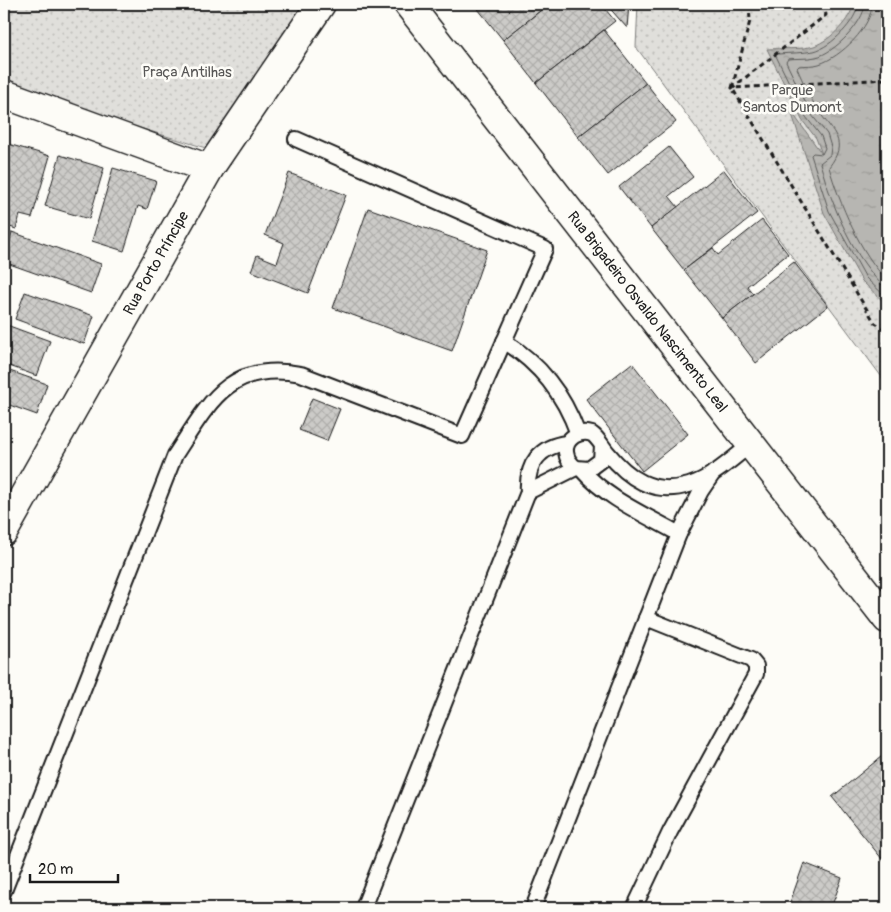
<svg xmlns="http://www.w3.org/2000/svg" width="891" height="912" font-family="Pangolin,sans-serif">
	<style>
		.park { fill: url(#park-dots); stroke: #7e7e7c }
		.water { fill: url(#water-ripples); stroke: #797876 }
		.lines { fill: none; stroke-linecap: round; stroke-linejoin: round }
		.shore { stroke: #5a5a58; stroke-width: 1 }
		.building { fill: url(#building-cross-hatch); stroke: #1c1c1c }
		.lane-casing { stroke: #1c1c1c; stroke-width: 18 }
		.street-casing { stroke: #1c1c1c; stroke-width: 31 }
		.path { stroke: #1c1c1c; stroke-width: 3; stroke-dasharray: 5 4; stroke-linecap: butt }
		.lane { stroke: #fdfcf7; stroke-width: 14 }
		.street { stroke: #fdfcf7; stroke-width: 28 }
		.labels { text-anchor: middle; stroke-width: 5; stroke-linejoin: round; paint-order: stroke }
		.park-label { font-size: 15px; fill: #575655; stroke: #fdfcf7 }
		.street-label { font-size: 15px; fill: #1c1c1c; stroke: #fdfcf7 }
	</style>
	<defs>
		<pattern id="park-dots" width="8" height="8" patternUnits="userSpaceOnUse" patternTransform="scale(1.25)"><rect width="8" height="8" fill="#e0dfdb"/><path d="M2 2h.1M6 6h.1" fill="none" stroke="#c0bfbb" stroke-width="1.8" stroke-linecap="round"/></pattern>
		<pattern id="water-ripples" width="26" height="14" patternUnits="userSpaceOnUse" patternTransform="scale(1.25)"><rect width="26" height="14" fill="#b7b6b2"/><path d="M2 4q2-2 4 0t4 0M15 11q2-2 4 0t4 0" fill="none" stroke="#9d9c98"/></pattern>
		<pattern id="building-cross-hatch" width="8" height="8" patternUnits="userSpaceOnUse" patternTransform="scale(1.25)"><rect width="8" height="8" fill="#cccbc8"/><path d="M0 0l8 8M0 8l8-8" fill="none" stroke="#afaeab"/></pattern>
	</defs>
	<rect width="100%" height="100%" fill="#fdfcf7"/>
	<filter id="ink" filterUnits="userSpaceOnUse"><feTurbulence type="fractalNoise" baseFrequency=".02" numOctaves="2"/><feDisplacementMap in="SourceGraphic" scale="10" xChannelSelector="R" yChannelSelector="G"/><feConvolveMatrix kernelMatrix="1 2 1 2 8 2 1 2 1" color-interpolation-filters="sRGB"/></filter>
	<g filter="url(#ink)">
		<g class="park">
			<polygon points="4,4 301,4 304,6 219,152 4,87"/>
			<polygon points="638,4 887,4 887,384 636,47"/>
		</g>
		<path class="water" d="M854,4H887V305L862,281L824,213L791,111L822,154L816,138L802,120L767,49C781,48 801,50 814,46C832,39 849,21 854,4Z"/>
		<g class="lines">
			<g class="shore">
				<path d="M858,4C857,21 831,47 814,51C803,53 790,53 778,54L776,56L806,117L821,136L825,148L822,154L813,153L811,155L829,211L866,278L887,298"/>
				<path d="M865,4C864,23 834,53 816,57C807,59 797,58 788,59L786,62L811,114L827,134L831,147L830,155L820,163C833,208 853,258 887,290"/>
				<path d="M872,4C872,27 841,57 819,64C813,66 806,65 799,66L797,68C803,82 810,98 818,110C833,133 849,141 829,167C839,202 861,255 887,280"/>
			</g>
		</g>
		<g class="building">
			<polygon points="474,4 549,4 503,40"/>
			<polygon points="549,4 601,4 615,21 536,83 503,40"/>
			<polygon points="606,4 629,4 627,28"/>
			<polygon points="604,30 646,83 578,137 536,83"/>
			<polygon points="646,83 676,122 608,175 578,137"/>
			<polygon points="8,144 50,156 32,218 20,215 16,229 4,225 4,157"/>
			<polygon points="669,147 693,177 669,196 678,207 651,228 619,187"/>
			<polygon points="60,155 104,168 89,219 45,206"/>
			<polygon points="113,168 156,181 147,209 138,206 124,251 92,241"/>
			<polygon points="724,170 757,213 684,270 651,228"/>
			<polygon points="289,173 346,195 308,293 251,271 257,255 277,263 284,243 265,235"/>
			<polygon points="368,208 487,250 452,351 333,308"/>
			<polygon points="762,220 788,254 747,286 753,294 722,318 684,270 713,248 718,255"/>
			<polygon points="12,232 101,264 91,293 4,262"/>
			<polygon points="794,262 828,306 756,363 722,318"/>
			<polygon points="25,292 94,316 84,344 15,319"/>
			<polygon points="4,324 50,341 37,376 4,364"/>
			<polygon points="632,363 688,434 642,471 586,399"/>
			<polygon points="4,369 47,384 37,415 4,403"/>
			<polygon points="312,398 340,409 327,441 299,430"/>
			<polygon points="887,752 887,865 832,797"/>
			<polygon points="804,863 842,878 831,908 788,908"/>
		</g>
		<g class="lines">
			<defs>
				<g id="lane">
					<path d="M504,341C540,364 563,393 578,434"/>
					<path d="M602,446L601,460L589,469L576,468C565,460 561,445 574,436C579,433 586,432 592,434C598,438 602,446 607,452C628,478 653,496 689,485C712,478 731,460 750,445"/>
					<path d="M582,470C607,499 646,515 679,534"/>
					<polyline points="528,492 576,468"/>
					<path d="M4,891L175,455C209,403 229,360 301,374L462,436L545,249L296,139"/>
					<path d="M363,908L528,492C526,464 540,446 567,443"/>
					<polyline points="533,908 679,534 701,491 714,472"/>
					<polyline points="634,908 670,832 756,674 756,666 751,660 646,618"/>
				</g>
				<g id="street">
					<path id="s1" d="M408,4L887,619"/>
					<polyline points="4,94 209,169"/>
					<path id="s2" d="M4,531L209,169L321,4"/>
				</g>
			</defs>
			<use href="#lane" class="lane-casing"/>
			<use href="#street" class="street-casing"/>
			<g class="path">
				<polyline points="749,4 750,21 732,88 875,323 887,330"/>
				<polyline points="824,4 826,15 732,88 887,79"/>
			</g>
			<use href="#lane" class="lane"/>
			<use href="#street" class="street"/>
		</g>
	</g>
	<g class="labels">
		<g class="park-label">
			<text x="187" y="77">Praça Antilhas</text>
			<text x="792" y="95">Parque<tspan x="792" dy="17">Santos Dumont</tspan></text>
		</g>
		<g class="street-label">
			<text dy="5" stroke="none"><textPath href="#s2" startOffset="308">Rua Porto Príncipe</textPath></text>
			<text dy="5" stroke="none"><textPath href="#s1" startOffset="390">Rua Brigadeiro Osvaldo Nascimento Leal</textPath></text>
		</g>
	</g>
	<rect width="891" height="912" fill="none" stroke="#fdfcf7" stroke-width="20"/>
	<rect x="10" y="10" width="871" height="892" fill="none" stroke="#1c1c1c" stroke-width="2" filter="url(#ink)"/>
	<path d="M30 874v8h88v-8" fill="none" stroke="#1c1c1c" stroke-width="2.5"/>
	<text x="38" y="874" font-size="15" fill="#1c1c1c" stroke="#fdfcf7" stroke-width="4" paint-order="stroke">20 m</text>
</svg>
